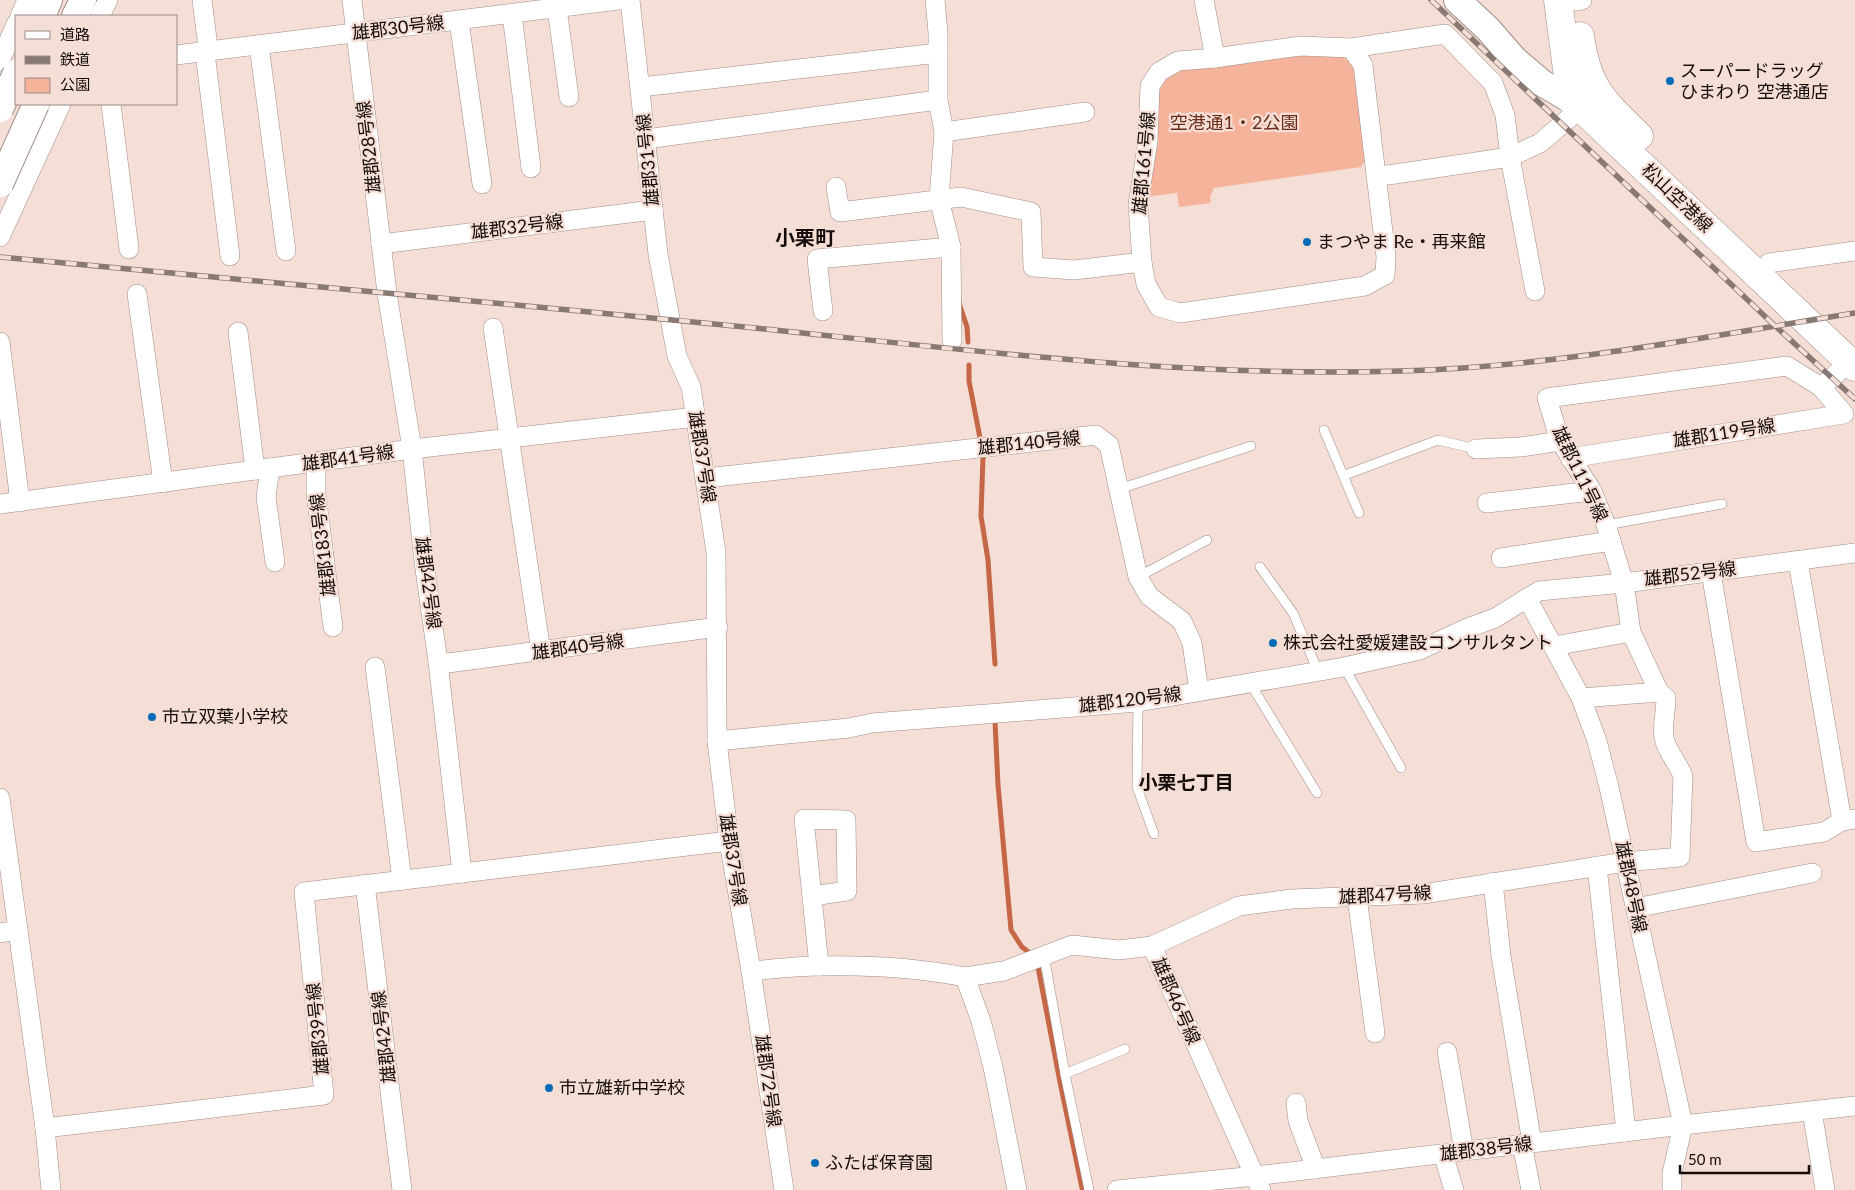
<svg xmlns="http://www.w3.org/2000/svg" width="1855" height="1190" font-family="Lato,'Noto Sans JP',sans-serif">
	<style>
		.green { fill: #f6b39c }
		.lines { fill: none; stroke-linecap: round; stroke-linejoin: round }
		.stream { stroke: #c56746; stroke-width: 5 }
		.lane-casing { stroke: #a18d86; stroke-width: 10 }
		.street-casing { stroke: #a18d86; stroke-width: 20 }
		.secondary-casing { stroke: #a18d86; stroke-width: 28 }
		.primary-casing { stroke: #a18d86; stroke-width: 29 }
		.lane { stroke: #fff; stroke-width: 9 }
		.street { stroke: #fff; stroke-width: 19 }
		.secondary { stroke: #fff; stroke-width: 26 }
		.primary { stroke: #fff; stroke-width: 28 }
		.rail-casing { stroke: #887974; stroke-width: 5.5 }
		.rail { stroke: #f4ded6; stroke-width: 4; stroke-dasharray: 11; stroke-linecap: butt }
		.secondary-bridge-casing { stroke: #a18d86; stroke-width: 28; stroke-linecap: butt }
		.secondary-bridge { stroke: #fff; stroke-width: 26 }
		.poi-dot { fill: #006bb6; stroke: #f4ded6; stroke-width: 2 }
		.labels { text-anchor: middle; stroke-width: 4.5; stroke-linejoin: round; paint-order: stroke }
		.street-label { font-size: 18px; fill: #150d0b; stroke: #f4ded6 }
		.poi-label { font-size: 18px; fill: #150d0b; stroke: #f4ded6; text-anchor: start }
		.park-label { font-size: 18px; fill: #6b2c16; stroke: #f4ded6 }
		.neighbourhood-label { font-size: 19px; font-weight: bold; fill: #150d0b; stroke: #f4ded6 }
		.quarter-label { font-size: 20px; font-weight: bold; fill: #150d0b; stroke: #f4ded6 }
	</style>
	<rect width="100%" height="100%" fill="#f4ded6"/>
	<path class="green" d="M1309,53C1326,55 1346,52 1355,68L1366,159L1361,167L1214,188L1210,197L1211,203L1179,207L1177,193L1144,197L1157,87L1174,70Z"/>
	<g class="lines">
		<g class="stream">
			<polyline points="959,303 967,327 968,342"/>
			<polyline points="969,365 969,381 981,443"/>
			<polyline points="983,457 981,516 988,560 995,664"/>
			<polyline points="995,721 998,785 1011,930 1022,947 1031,954"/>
			<polyline points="1038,967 1060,1082 1082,1188"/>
		</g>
		<defs>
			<g id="lane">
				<polyline points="1324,430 1359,513"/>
				<polyline points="1345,475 1438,440 1476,449"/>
				<polyline points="1119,489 1251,446"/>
				<polyline points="1606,525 1722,504"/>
				<polyline points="1260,567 1293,613 1318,671"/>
				<polyline points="1138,577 1207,540"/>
				<polyline points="1344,667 1401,768"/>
				<polyline points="1250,683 1317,793"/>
				<polyline points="1138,702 1137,787 1154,834"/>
				<polyline points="1044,955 1065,1074 1089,1190"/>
				<polyline points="1065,1074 1125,1049"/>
			</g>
			<g id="street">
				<polyline points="202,0 207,39 206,61 230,256"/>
				<polyline points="352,0 387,293 412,449 424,562 438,662 462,873"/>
				<path d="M630,0L658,254L677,356L691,387L716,552L717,741L729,841L751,971C774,969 797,966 820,966C869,965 918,968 965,977L981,1021L993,1067L1017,1190"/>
				<polyline points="935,0 938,33 938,100 944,132 939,199 951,247 952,340"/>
				<polyline points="1204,0 1215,58"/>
				<polyline points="1575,1 1582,0"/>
				<polyline points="557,8 569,97"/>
				<polyline points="512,14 531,168"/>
				<polyline points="20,16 27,0"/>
				<polyline points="100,16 108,0"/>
				<polyline points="459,21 482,184"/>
				<polyline points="259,45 286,251"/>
				<polyline points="1351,48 1445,34 1493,83 1505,115 1510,157 1535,291"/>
				<polyline points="176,55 619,0"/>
				<polyline points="0,61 16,24"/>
				<polyline points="641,87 938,53"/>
				<polyline points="111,104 129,249"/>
				<polyline points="944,132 1085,112"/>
				<polyline points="646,139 938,100"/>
				<polyline points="1376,175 1386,256 1385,275 1365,286 1180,313 1159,307 1146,284 1142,262 1138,204 1148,141 1150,86 1159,72 1178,61 1215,58 1300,46 1351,48 1363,65 1376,175 1388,175 1510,157 1540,143 1581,108"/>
				<polyline points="836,187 840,212 961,197 1031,212 1033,267 1074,270 1142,262"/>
				<polyline points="0,237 61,104"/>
				<polyline points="381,244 653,210"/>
				<polyline points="1769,263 1855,251"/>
				<polyline points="137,294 163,483"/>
				<polyline points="823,311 817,259 951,247"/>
				<polyline points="493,328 541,652"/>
				<polyline points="238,332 255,470"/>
				<polyline points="0,342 20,502"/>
				<polyline points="1476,449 1521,447 1560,441"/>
				<polyline points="1570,458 1844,414 1821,387"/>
				<polyline points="316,462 316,494 333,627"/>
				<polyline points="270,468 266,497 275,562"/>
				<polyline points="706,478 1096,435 1109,445 1138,577 1149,596 1182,621 1192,643 1199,691"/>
				<polyline points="1487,503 1592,491"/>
				<polyline points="0,504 412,449 696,417"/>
				<polyline points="1501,558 1611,541"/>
				<polyline points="1798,561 1842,821"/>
				<polyline points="1711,572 1756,842 1824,832 1842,821 1855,819"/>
				<polyline points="1527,598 1581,698 1597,741 1609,787 1683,1125 1672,1173 1672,1190"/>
				<polyline points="1554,646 1631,632"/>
				<polyline points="438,662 448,663 718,627"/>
				<polyline points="375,667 402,880"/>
				<polyline points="1581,698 1659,692 1631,632 1624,583 1606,525 1592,491 1560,441 1547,398 1787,366 1821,387 1850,362"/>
				<polyline points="717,741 849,728 872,723 1138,702 1344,667 1420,650 1465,629 1495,618 1539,591 1624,583 1855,553"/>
				<polyline points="0,798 45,1128 51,1190"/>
				<polyline points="1597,866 1626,1132"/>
				<polyline points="1493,882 1501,956 1532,1143"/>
				<polyline points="365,884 402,1190"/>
				<polyline points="812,896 847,891 846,820 804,819 819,966"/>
				<polyline points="1357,897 1375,1033"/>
				<polyline points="1635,908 1812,873"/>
				<polyline points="0,933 18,930"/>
				<path d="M1152,946L1239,906L1292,899L1423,894L1625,862L1680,857L1683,776C1678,763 1667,752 1664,738C1662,724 1666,712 1666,698L1659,692"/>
				<polyline points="751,971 784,1190"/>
				<polyline points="965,977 1004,971 1072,945 1119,950 1152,946 1261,1190"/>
				<polyline points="1447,1052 1464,1151"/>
				<polyline points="1296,1103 1298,1121 1316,1169"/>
				<polyline points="1812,1111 1825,1190"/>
				<polyline points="45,1128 324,1095 304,892 729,841"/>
				<polyline points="1522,1144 1531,1190"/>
				<polyline points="1443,1154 1454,1190"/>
				<polyline points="1117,1190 1255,1176 1683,1125 1855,1106"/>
			</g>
			<g id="secondary">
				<polyline points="1457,0 1488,29 1515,60 1542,83 1571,100"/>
				<polyline points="42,16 49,0"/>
				<polyline points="75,16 83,0"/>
			</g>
			<g id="primary">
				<polyline points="1558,0 1571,100 1581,108 1855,367"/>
				<path d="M1580,36C1587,88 1603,101 1639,136"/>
			</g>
		</defs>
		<use href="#lane" class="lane-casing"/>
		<use href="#street" class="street-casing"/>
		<use href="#secondary" class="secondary-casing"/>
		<use href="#primary" class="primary-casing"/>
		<use href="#lane" class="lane"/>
		<use href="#street" class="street"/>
		<use href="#secondary" class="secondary"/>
		<use href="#primary" class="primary"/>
		<defs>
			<g id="rail">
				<polyline points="1431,0 1772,323 1855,399"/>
				<path d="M0,257C121,268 243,280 364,291C494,303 625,315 755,328C969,350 1185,378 1400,371C1553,367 1704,337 1855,313"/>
			</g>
		</defs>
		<use href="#rail" class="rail-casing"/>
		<use href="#rail" class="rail"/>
		<defs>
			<g id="secondary-bridge">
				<polyline points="0,109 16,73"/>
				<polyline points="0,184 36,104"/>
			</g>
		</defs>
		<use href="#secondary-bridge" class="secondary-bridge-casing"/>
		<use href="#secondary-bridge" class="secondary-bridge"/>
	</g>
	<g class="poi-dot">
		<circle cx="1670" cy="81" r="5"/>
		<circle cx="1307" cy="242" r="5"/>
		<circle cx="1273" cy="643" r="5"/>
		<circle cx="152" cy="717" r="5"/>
		<circle cx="549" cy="1088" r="5"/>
		<circle cx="815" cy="1163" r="5"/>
	</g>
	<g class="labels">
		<g class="street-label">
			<text transform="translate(398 28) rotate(-7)" y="6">雄郡30号線</text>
			<text transform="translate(369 147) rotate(-97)" y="6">雄郡28号線</text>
			<text transform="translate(648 160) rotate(-96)" y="6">雄郡31号線</text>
			<text transform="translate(1144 163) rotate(-85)" y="6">雄郡161号線</text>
			<text transform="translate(1677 198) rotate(44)" y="6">松山空港線</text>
			<text transform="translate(517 227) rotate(-7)" y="6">雄郡32号線</text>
			<text transform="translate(1724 433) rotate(-9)" y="6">雄郡119号線</text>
			<text transform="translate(1029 443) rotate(-6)" y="6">雄郡140号線</text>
			<text transform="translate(702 457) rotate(81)" y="6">雄郡37号線</text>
			<text transform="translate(348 458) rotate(-8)" y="6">雄郡41号線</text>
			<text transform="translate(1580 474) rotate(64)" y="6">雄郡111号線</text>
			<text transform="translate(323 545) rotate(-97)" y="6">雄郡183号線</text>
			<text transform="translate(1690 574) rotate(-7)" y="6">雄郡52号線</text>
			<text transform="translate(428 583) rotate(82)" y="6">雄郡42号線</text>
			<text transform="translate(578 647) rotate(-8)" y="6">雄郡40号線</text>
			<text transform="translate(1130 700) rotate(-7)" y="6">雄郡120号線</text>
			<text transform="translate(733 860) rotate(81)" y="6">雄郡37号線</text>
			<text transform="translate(1631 887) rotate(78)" y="6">雄郡48号線</text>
			<text transform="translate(1385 895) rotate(-3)" y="6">雄郡47号線</text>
			<text transform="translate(1176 1001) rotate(66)" y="6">雄郡46号線</text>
			<text transform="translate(318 1029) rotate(-96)" y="6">雄郡39号線</text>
			<text transform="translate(384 1037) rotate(-97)" y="6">雄郡42号線</text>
			<text transform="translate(768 1081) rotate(82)" y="6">雄郡72号線</text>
			<text transform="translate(1486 1149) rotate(-7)" y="6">雄郡38号線</text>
		</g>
		<g class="poi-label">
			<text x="1680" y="77">スーパードラッグ<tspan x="1680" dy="21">ひまわり 空港通店</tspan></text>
			<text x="1317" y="248">まつやま Re・再来館</text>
			<text x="1283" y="649">株式会社愛媛建設コンサルタント</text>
			<text x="162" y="723">市立双葉小学校</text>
			<text x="559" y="1094">市立雄新中学校</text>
			<text x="825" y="1169">ふたば保育園</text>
		</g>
		<g class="park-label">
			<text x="1234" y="129">空港通1・2公園</text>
		</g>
		<g class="neighbourhood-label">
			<text x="1186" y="789">小栗七丁目</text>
		</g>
		<g class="quarter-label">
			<text x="805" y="245">小栗町</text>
		</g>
	</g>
	<rect x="15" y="15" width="162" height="90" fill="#f4ded6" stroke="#9b8a85"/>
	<rect x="25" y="31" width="25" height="8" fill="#ffffff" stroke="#9b8a85"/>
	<text x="60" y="40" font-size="15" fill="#150d0b">道路</text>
	<rect x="25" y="56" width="25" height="8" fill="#887974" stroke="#9b8a85"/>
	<text x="60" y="65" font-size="15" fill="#150d0b">鉄道</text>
	<rect x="25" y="78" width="25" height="15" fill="#f6b39c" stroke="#9b8a85"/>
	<text x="60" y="90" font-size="15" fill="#150d0b">公園</text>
	<path d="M1680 1165v8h129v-8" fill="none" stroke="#150d0b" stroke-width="2.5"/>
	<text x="1688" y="1165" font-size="15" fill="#150d0b" stroke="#f4ded6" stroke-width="4" paint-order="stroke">50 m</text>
</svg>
